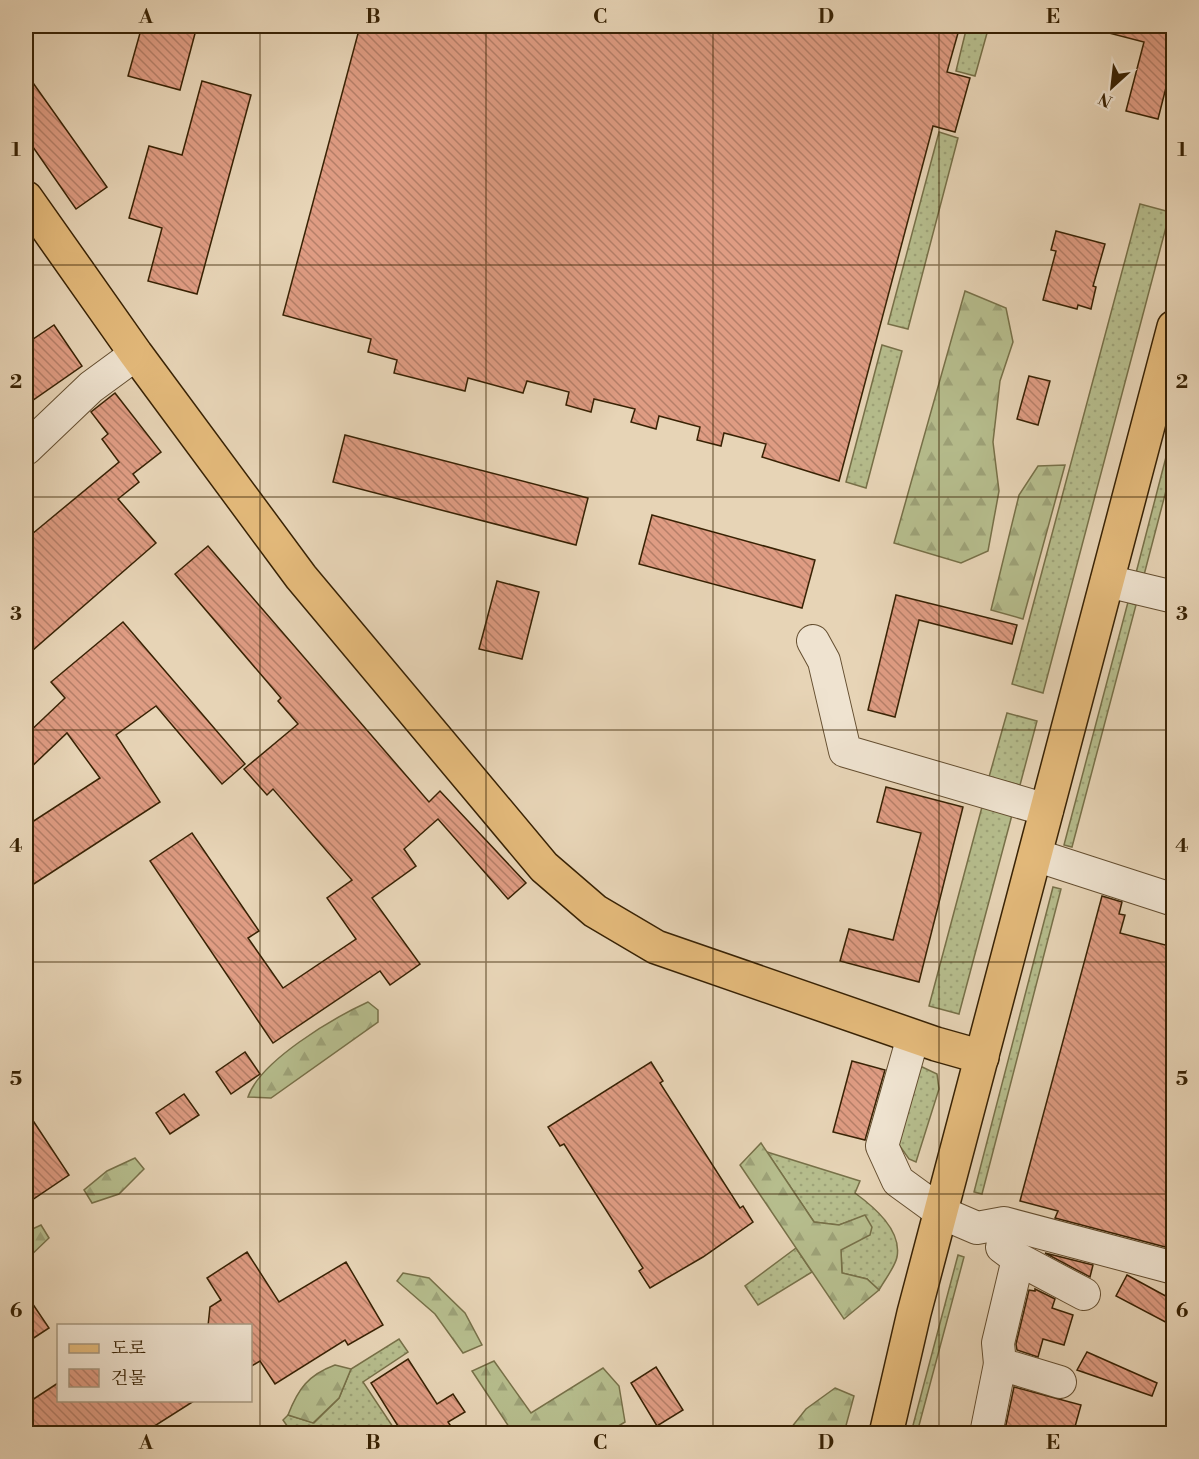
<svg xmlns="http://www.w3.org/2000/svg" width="1199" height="1459" font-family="'Libre Bodoni','Noto Serif KR',serif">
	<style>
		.grass { fill: url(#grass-dots); stroke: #777048; stroke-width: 1.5 }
		.forest { fill: url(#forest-firs); stroke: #777048; stroke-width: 1.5 }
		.building { fill: url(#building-back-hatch); stroke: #382204; stroke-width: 1.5 }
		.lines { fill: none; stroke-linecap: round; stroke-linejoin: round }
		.minor-casing { stroke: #644e30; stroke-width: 34 }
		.major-casing { stroke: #382204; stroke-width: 36 }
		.minor { stroke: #efe3d0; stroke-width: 32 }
		.major { stroke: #e4ba7b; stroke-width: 33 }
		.grid { fill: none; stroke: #382204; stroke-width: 1.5; stroke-opacity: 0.55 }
		.neatline { fill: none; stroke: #382204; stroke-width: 2 }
		.grid-label { font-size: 20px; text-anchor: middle; font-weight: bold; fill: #382204 }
	</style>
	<defs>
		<pattern id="grass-dots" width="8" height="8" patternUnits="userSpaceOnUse" patternTransform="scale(1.5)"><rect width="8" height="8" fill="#b6bd8d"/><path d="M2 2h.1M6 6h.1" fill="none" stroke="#9da278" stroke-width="1.8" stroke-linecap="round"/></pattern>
		<pattern id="forest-firs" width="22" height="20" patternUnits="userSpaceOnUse" patternTransform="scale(1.5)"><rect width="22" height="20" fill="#b6bd8d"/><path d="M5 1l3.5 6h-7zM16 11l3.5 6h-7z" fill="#9da278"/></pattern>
		<pattern id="building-back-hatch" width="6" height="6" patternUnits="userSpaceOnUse" patternTransform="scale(1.5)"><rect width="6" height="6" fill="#df9c83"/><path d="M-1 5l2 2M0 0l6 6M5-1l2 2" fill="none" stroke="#b67f69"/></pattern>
	</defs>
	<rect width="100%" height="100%" fill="#e7d4b6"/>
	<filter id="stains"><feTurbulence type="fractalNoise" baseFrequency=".00333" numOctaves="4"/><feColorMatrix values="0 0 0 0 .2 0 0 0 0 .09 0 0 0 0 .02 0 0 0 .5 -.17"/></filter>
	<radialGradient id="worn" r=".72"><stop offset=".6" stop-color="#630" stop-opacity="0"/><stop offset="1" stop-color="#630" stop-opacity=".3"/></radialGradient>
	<g class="grass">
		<polygon points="967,26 989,26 975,76 956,71"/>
		<polygon points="939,132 958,138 908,329 888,324"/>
		<polygon points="1140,204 1170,212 1043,693 1012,684"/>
		<polygon points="882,345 902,351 866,488 846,482"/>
		<polygon points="1173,430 1173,464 1144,575 1136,573"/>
		<polygon points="1128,602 1136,605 1072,847 1064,845"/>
		<polygon points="1007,713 1037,721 1020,785 989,777"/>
		<polygon points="982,807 1012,815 959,1014 929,1006"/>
		<polygon points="1053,887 1061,889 982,1194 974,1192"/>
		<polygon points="918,1065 937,1074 939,1089 916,1162 909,1159 897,1142"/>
		<path d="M767,1152L860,1181L855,1193C874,1207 902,1230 897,1257C895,1267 884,1281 879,1290L867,1279L842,1273L841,1250L865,1216L839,1225L814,1222Z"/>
		<polygon points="796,1248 812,1272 758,1305 745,1286"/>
		<polygon points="958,1255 964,1257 917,1433 911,1433"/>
		<polygon points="399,1339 408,1352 363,1382 397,1433 292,1433 283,1420 288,1415 314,1423 339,1398 351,1369"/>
	</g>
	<g class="forest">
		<polygon points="965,291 1006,308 1013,342 1000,381 993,442 999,491 988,551 961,563 894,543"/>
		<polygon points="1065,465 1023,619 991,610 1019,495 1038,466"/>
		<path d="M368,1002L378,1010V1022L271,1098L248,1097C260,1061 333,1018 368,1002Z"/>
		<polygon points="761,1143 814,1222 839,1225 865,1215 872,1227 870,1235 841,1250 842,1273 867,1279 879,1290 844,1319 740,1165"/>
		<polygon points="135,1158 144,1169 119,1194 92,1203 84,1190 107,1171"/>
		<polygon points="41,1225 49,1238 26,1260 26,1232"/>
		<polygon points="403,1273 429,1278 465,1313 482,1345 463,1353 435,1314 397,1281"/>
		<polygon points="494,1361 531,1413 603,1368 619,1386 625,1422 607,1433 513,1433 472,1371"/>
		<path d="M335,1365L351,1369L339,1398L313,1423L288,1415C298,1389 308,1375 335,1365Z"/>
		<polygon points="835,1388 854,1396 844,1433 787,1433 806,1409"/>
	</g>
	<g class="building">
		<polygon points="142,26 197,26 180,90 128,76"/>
		<polygon points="360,26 960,26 947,72 970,78 955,132 933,126 839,481 762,457 766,444 724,433 721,446 697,440 700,427 659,416 656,429 631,422 635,409 594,399 591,412 566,405 569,392 527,381 523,393 468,378 465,391 394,373 397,360 368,352 371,339 283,315"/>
		<polygon points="1106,26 1173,26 1173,60 1158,119 1126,111 1144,42 1105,32"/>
		<polygon points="26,73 107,187 76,209 26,137"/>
		<polygon points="202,81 251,95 197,294 148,281 162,228 129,218 149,146 182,155"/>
		<polygon points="1056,231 1105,244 1093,286 1096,287 1091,309 1078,305 1077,309 1043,300 1056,251 1051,250"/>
		<polygon points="54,325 82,366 26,405 26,344"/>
		<polygon points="1029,376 1050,381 1038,425 1017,419"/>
		<polygon points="115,393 161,452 133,474 139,482 118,499 156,543 26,656 26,539 119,462 102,439 108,434 91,412"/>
		<polygon points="345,435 588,498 576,545 333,482"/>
		<polygon points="652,515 815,560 802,608 639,564"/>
		<polygon points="208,546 429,802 440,791 526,883 508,899 438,819 404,849 416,866 372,898 420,964 390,985 380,971 273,1043 150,861 192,833 259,931 248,938 283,988 356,939 327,898 352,880 273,789 267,795 244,769 298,724 278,701 281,698 175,574"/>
		<polygon points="497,581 539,592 522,659 479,649"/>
		<polygon points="896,595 1017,625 1012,644 919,620 895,717 868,710"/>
		<polygon points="123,622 245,764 222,784 156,706 116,735 160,802 26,889 26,826 100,778 67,733 26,772 26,735 65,698 51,682"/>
		<polygon points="886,787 963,807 919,982 840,961 849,929 893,940 921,833 877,822"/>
		<polygon points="1102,896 1122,902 1119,914 1125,915 1120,933 1173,947 1173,1249 1055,1218 1058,1211 1020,1201"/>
		<polygon points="245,1052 260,1074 231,1094 216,1072"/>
		<polygon points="852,1061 885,1070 865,1140 833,1132"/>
		<polygon points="651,1062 663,1081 660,1083 740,1208 743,1206 753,1222 703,1257 650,1288 639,1271 643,1268 564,1144 560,1146 548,1127"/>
		<polygon points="184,1094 199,1115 170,1134 156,1113"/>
		<polygon points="26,1110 69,1175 26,1204"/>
		<polygon points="247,1252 279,1302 346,1262 383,1325 348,1345 345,1340 275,1384 260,1361 250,1367 250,1326 208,1326 210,1307 221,1300 207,1278"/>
		<polygon points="1045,1253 1093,1265 1090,1277"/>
		<polygon points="1127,1275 1173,1300 1173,1326 1116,1296"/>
		<polygon points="1035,1289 1055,1299 1052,1308 1073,1315 1064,1345 1043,1339 1038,1357 1017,1350 1016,1344 1029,1290 1035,1291"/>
		<polygon points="26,1294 49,1328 26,1343"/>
		<polygon points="1087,1352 1157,1383 1152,1396 1077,1370"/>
		<polygon points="408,1359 437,1404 453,1394 465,1412 448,1422 456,1434 403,1434 371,1383"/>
		<polygon points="656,1367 683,1410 657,1426 631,1383"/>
		<polygon points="58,1383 58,1401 194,1401 142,1434 26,1434 26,1404"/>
		<polygon points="1014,1387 1081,1405 1073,1434 1004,1434"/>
	</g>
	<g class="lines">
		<defs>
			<g id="minor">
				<polyline points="26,449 91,387 136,354"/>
				<polyline points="1107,581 1174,597"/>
				<polyline points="813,641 824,661 845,751 1047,810"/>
				<polyline points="1035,855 1174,900"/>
				<polyline points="913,1037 882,1146 898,1181 942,1213 977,1228 1004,1223 1174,1268"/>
				<polyline points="1002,1247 1018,1259 1084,1294"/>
				<polyline points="1018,1259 998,1343 1000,1364 1060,1382"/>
				<polyline points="986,1434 1000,1364"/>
			</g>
			<g id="major">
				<polyline points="26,198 136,354 301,577 544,867 595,911 656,947 936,1044 982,1057"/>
				<polyline points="886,1434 914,1313 1174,327"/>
			</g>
		</defs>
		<use href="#minor" class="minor-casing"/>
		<use href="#major" class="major-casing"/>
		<use href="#minor" class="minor"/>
		<use href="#major" class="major"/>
	</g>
	<path class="grid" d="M260,26V1434M486,26V1434M713,26V1434M939,26V1434M26,265H1174M26,497H1174M26,730H1174M26,962H1174M26,1194H1174"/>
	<rect width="1199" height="1459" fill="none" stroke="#e7d4b6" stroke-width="66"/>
	<rect x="57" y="1324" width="195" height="78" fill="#efe3d0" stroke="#a6967e" stroke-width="1.5"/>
	<rect x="69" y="1344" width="30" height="9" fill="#e4ba7b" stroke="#a6967e" stroke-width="1.5"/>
	<text x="111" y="1354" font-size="18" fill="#382204">도로</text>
	<rect x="69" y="1369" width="30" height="18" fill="url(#building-back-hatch)" stroke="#a6967e" stroke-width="1.5"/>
	<text x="111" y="1384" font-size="18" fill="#382204">건물</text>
	<g transform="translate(1112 87) rotate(207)" stroke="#efe3d0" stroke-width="4.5" paint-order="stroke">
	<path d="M0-4.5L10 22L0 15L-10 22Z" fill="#382204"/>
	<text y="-9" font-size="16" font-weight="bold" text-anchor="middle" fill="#382204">N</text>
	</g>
	<rect x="33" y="33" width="1133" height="1393" class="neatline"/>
	<g class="grid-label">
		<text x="146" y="23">A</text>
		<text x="373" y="23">B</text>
		<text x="600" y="23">C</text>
		<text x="826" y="23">D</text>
		<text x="1053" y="23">E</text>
		<text x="16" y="156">1</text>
		<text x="1182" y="156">1</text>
		<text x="16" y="388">2</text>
		<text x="1182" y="388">2</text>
		<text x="16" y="620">3</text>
		<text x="1182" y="620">3</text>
		<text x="16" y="852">4</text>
		<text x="1182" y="852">4</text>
		<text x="16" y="1085">5</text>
		<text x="1182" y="1085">5</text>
		<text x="16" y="1317">6</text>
		<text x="1182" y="1317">6</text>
		<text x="146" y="1449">A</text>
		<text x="373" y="1449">B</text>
		<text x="600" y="1449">C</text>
		<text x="826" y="1449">D</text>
		<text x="1053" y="1449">E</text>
	</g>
	<rect width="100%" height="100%" filter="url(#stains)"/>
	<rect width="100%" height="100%" fill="url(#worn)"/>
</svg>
